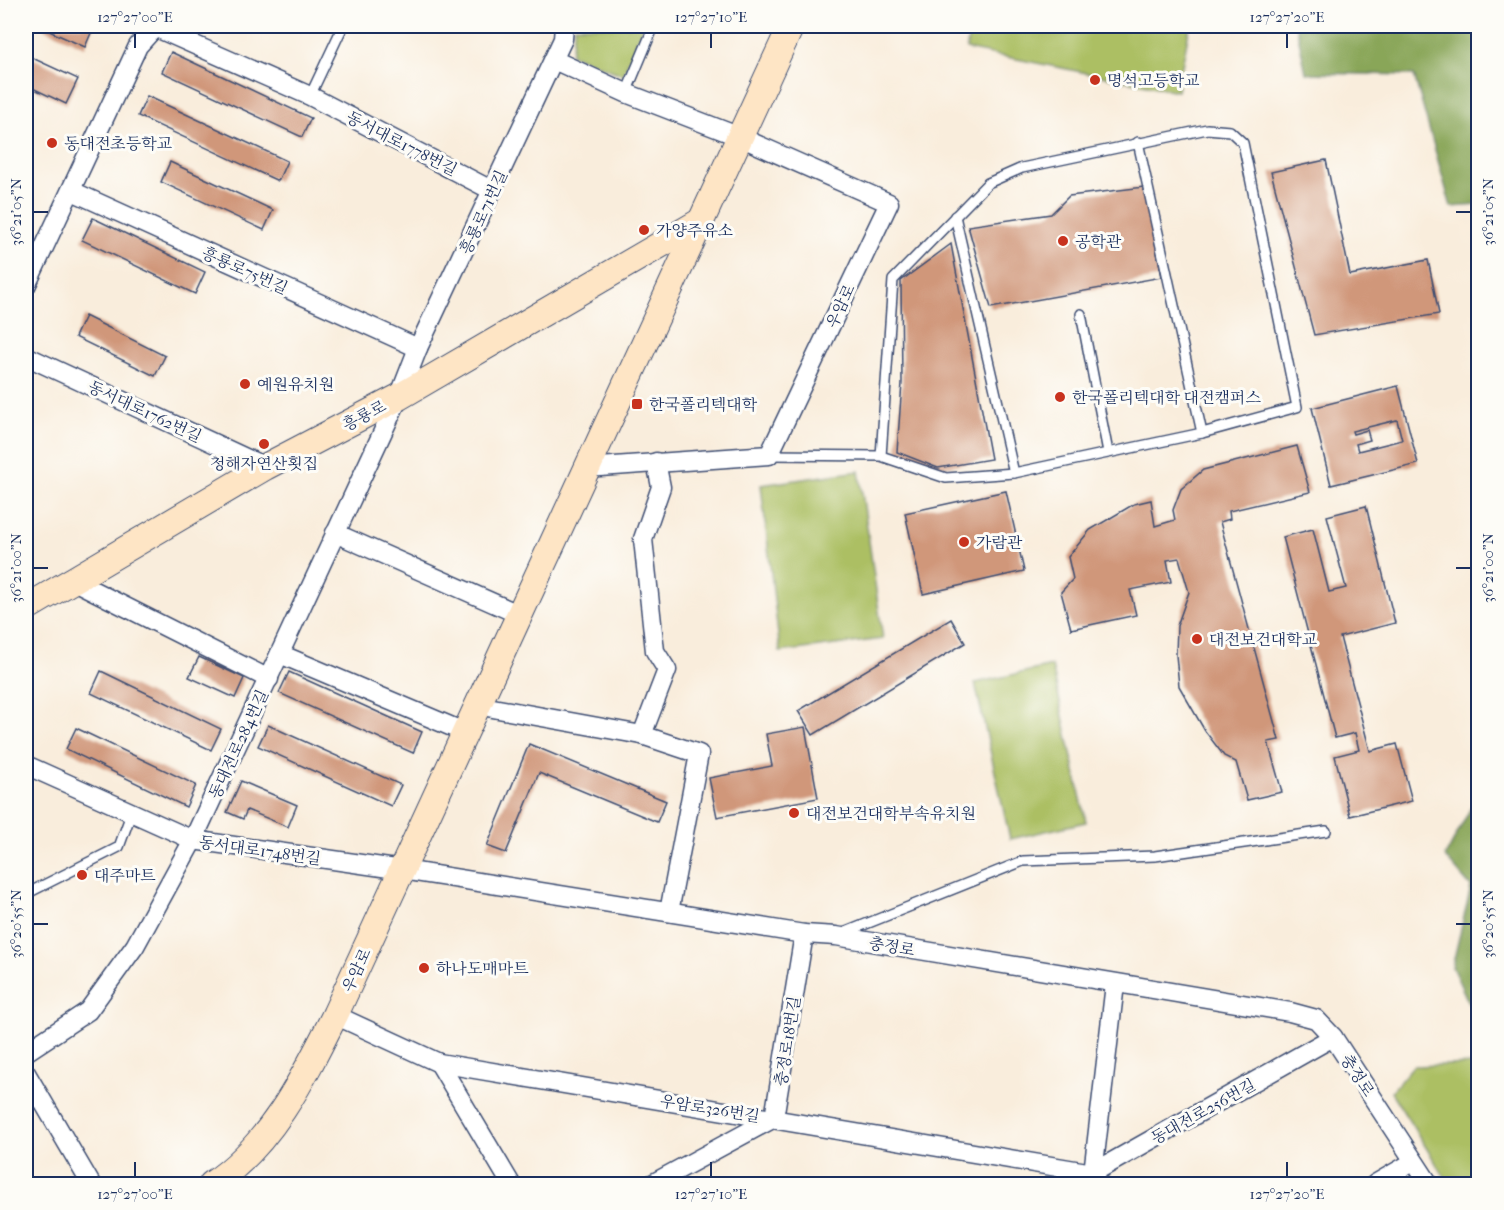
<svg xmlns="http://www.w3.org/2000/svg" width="1504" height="1210" font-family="'IM FELL French Canon','Noto Serif KR',serif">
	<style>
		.green { fill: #acbf63; stroke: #647760; stroke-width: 1.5 }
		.forest { fill: #89a659; stroke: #526a5c; stroke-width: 1.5 }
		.building { fill: #d0977a; fill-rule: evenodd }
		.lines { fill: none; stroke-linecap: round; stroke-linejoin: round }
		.lane-casing { stroke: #3c4c71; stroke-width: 12 }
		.street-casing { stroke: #3c4c71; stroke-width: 21 }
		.secondary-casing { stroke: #3c4c71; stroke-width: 28 }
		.lane { stroke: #fff; stroke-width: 9 }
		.street { stroke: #fff; stroke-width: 18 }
		.secondary { stroke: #fee5c5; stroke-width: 26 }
		.ticks { fill: none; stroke: #1b2f5e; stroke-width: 2 }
		.poi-dot { fill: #c8321e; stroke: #fdfcf7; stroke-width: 2 }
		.labels { text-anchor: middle; stroke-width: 6; stroke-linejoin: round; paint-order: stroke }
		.poi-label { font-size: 16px; fill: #1b2f5e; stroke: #fdfcf7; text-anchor: start }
		.street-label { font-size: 16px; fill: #1b2f5e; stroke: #fdfcf7 }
		.neatline { fill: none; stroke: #1b2f5e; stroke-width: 2 }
		.ticks-label { font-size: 15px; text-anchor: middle; fill: #1b2f5e }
	</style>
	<rect width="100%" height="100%" fill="#fdfcf7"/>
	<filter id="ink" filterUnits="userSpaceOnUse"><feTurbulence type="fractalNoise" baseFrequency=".0167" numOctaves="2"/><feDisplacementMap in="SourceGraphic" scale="12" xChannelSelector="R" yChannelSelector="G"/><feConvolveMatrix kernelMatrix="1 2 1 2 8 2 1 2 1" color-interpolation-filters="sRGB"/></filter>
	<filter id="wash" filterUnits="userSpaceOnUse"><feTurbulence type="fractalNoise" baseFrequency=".008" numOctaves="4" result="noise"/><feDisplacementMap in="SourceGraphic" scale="24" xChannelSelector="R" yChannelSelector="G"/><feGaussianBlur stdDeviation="1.35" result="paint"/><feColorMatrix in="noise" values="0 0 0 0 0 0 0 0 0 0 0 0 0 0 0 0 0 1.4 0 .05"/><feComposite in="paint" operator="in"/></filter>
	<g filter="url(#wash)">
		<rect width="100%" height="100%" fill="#f9eddc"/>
		<g class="green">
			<polygon points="575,26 643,26 623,75 571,54"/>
			<polygon points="971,26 1190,26 1177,91 966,49"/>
			<polygon points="859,471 883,639 780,652 761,485"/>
			<polygon points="1052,666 1086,822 1010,839 975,683"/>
			<polygon points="1478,1064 1478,1184 1449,1184 1391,1092 1413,1066"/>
		</g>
		<g class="forest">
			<polygon points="1296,26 1478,26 1478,205 1451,207 1414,75 1306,73"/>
			<polygon points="1478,794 1478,1023 1452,967 1471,887 1445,857"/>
		</g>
		<g id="blocks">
			<g class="building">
				<polygon points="38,26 94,26 85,47"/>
				<polygon points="171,52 311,118 302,137 162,72"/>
				<polygon points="26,55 78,79 66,104 26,85"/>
				<polygon points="147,96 287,161 278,181 138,116"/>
				<polygon points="1326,160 1350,275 1428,260 1439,314 1314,335 1271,172"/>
				<polygon points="170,162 273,210 264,230 161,182"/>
				<polygon points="1144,187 1162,277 991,308 968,226 1051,214 1069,196"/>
				<polygon points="93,218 205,272 195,294 82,240"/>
				<polygon points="951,244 991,459 938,468 897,452 902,383 901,281"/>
				<polygon points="85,316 165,356 155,376 75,337"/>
				<path d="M1398,386L1418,464L1331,485L1312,408ZM1397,420L1402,440L1358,451L1356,444L1370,440L1367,430L1353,434L1352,431Z"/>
				<polygon points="1297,446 1310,492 1229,511 1230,519 1220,522 1279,740 1268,742 1282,792 1247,800 1236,762 1224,756 1205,731 1179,686 1176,655 1177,626 1189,592 1179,558 1167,560 1171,582 1130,590 1136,615 1071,629 1061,592 1073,579 1068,557 1090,530 1134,504 1151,500 1155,526 1175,520 1173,510 1181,489 1203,470"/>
				<polygon points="1006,491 1024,571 923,594 905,513"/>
				<polygon points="1366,506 1395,623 1340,637 1370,751 1397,744 1412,801 1350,816 1335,756 1359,750 1355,733 1335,738 1283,537 1313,529 1329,592 1346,588 1327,516"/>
				<polygon points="951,619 965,643 813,735 798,711"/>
				<polygon points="199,657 244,678 235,698 189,677"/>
				<polygon points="101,671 221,729 211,750 91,693"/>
				<polygon points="289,672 422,732 413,753 279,693"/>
				<polygon points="268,725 401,785 391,806 258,746"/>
				<polygon points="805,727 818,798 717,817 709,778 772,766 766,734"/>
				<polygon points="76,728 196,785 186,807 66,749"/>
				<polygon points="529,744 666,801 657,822 539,773 506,853 487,846"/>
				<polygon points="241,781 297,805 288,827 247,810 243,819 227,812"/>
			</g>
		</g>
	</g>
	<g filter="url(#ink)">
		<use href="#blocks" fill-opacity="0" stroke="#3c4c71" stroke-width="1.5"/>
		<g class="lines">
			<defs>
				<g id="lane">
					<polyline points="626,93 654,26"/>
					<polyline points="310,96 343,26"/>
					<polyline points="1138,142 1202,433"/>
					<polyline points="955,216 1014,473"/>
					<polyline points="1081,314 1108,452"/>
					<polyline points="769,455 881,456 946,478 1014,473 1202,433 1297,407 1243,143 1230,131 1207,129 1022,168 988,183 893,280 881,456"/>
					<polyline points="26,894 119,847 131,814"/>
					<polyline points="841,934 1023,861 1155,856 1326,831"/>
				</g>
				<g id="street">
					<polyline points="152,26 310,96 493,191"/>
					<polyline points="554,60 626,93 740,137 889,203 769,455 586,468"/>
					<polyline points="72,191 418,348"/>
					<polyline points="26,286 138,46 156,26"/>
					<polyline points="26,356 265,467"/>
					<polyline points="335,533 518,614"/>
					<polyline points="72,580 269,679"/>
					<polyline points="280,654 464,732"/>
					<polyline points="476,705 642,735 699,754 669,912"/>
					<polyline points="642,735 667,670 655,651 643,539 661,487 656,462"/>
					<polyline points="26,765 193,840 403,870 804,934 836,936 1290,1012 1316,1019 1333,1037 1429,1184"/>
					<polyline points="335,1015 439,1063 1093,1173 1115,984"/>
					<polyline points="26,1052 88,1011 135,946 193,840 399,397 418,348 563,39 564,26"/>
					<polyline points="439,1063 511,1184"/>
					<polyline points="26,1073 91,1184"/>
					<polyline points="652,1184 774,1118 804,934"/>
					<polyline points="1073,1184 1333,1037"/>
					<polyline points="1375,1184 1413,1162"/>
				</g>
				<g id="secondary">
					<polyline points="26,608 265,467 399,397 701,221"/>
					<path d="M212,1184C271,1145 304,1077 335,1015L791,26"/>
				</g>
			</defs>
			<use href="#lane" class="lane-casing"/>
			<use href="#street" class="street-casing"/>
			<use href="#secondary" class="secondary-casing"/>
			<use href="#lane" class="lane"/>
			<use href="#street" class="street"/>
			<use href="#secondary" class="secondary"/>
		</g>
	</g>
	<path class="ticks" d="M135,33V48M711,33V48M1287,33V48M33,212H48M1456,212H1471M33,568H48M1456,568H1471M33,924H48M1456,924H1471M135,1162V1177M711,1162V1177M1287,1162V1177"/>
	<g class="poi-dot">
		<circle cx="1095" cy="80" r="6"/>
		<circle cx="52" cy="143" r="6"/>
		<circle cx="644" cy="230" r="6"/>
		<circle cx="1063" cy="241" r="6"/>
		<circle cx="245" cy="384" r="6"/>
		<circle cx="1060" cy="397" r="6"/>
		<rect x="631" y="398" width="12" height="12" rx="3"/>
		<circle cx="264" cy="444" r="6"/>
		<circle cx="964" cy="542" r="6"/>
		<circle cx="1197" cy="639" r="6"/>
		<circle cx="794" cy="813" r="6"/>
		<circle cx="82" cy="875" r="6"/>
		<circle cx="424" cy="968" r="6"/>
	</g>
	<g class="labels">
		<g class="poi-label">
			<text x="1107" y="86">명석고등학교</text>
			<text x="64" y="149">동대전초등학교</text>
			<text x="656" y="236">가양주유소</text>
			<text x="1075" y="247">공학관</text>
			<text x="257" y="390">예원유치원</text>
			<text x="1072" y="403">한국폴리텍대학 대전캠퍼스</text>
			<text x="649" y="410">한국폴리텍대학</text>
			<text x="264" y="469" text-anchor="middle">청해자연산횟집</text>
			<text x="976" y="548">가람관</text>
			<text x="1209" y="645">대전보건대학교</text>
			<text x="806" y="819">대전보건대학부속유치원</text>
			<text x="94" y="881">대주마트</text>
			<text x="436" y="974">하나도매마트</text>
		</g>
		<g class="street-label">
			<text transform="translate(402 143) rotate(27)" y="6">동서대로1778번길</text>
			<text transform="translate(483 212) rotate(-65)" y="6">흥룡로71번길</text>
			<text transform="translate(245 270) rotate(24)" y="6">흥룡로75번길</text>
			<text transform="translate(840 306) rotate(-65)" y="6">우암로</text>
			<text transform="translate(145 411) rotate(25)" y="6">동서대로1762번길</text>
			<text transform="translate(364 415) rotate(-28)" y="6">흥룡로</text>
			<text transform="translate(238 744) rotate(-65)" y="6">동대전로284번길</text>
			<text transform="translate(260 850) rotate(8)" y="6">동서대로1748번길</text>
			<text transform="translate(892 946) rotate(10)" y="6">충정로</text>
			<text transform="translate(356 970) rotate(-65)" y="6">우암로</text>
			<text transform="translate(787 1041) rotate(-81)" y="6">충정로18번길</text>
			<text transform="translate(1358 1075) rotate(57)" y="6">충정로</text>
			<text transform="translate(710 1108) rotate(9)" y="6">우암로326번길</text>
			<text transform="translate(1203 1111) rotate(-29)" y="6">동대전로256번길</text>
		</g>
	</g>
	<rect width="1504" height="1210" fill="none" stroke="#fdfcf7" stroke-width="66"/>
	<rect x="33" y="33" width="1438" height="1144" class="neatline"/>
	<g class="ticks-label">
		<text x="135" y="22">127°27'00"E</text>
		<text x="711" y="22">127°27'10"E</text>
		<text x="1287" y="22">127°27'20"E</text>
		<text transform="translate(16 212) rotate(-90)" y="5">36°21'05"N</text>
		<text transform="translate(1488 212) rotate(-90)" y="5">36°21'05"N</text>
		<text transform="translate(16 568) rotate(-90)" y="5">36°21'00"N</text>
		<text transform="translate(1488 568) rotate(-90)" y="5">36°21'00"N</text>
		<text transform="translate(16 924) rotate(-90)" y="5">36°20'55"N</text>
		<text transform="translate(1488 924) rotate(-90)" y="5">36°20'55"N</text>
		<text x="135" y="1199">127°27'00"E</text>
		<text x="711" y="1199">127°27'10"E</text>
		<text x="1287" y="1199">127°27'20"E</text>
	</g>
</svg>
